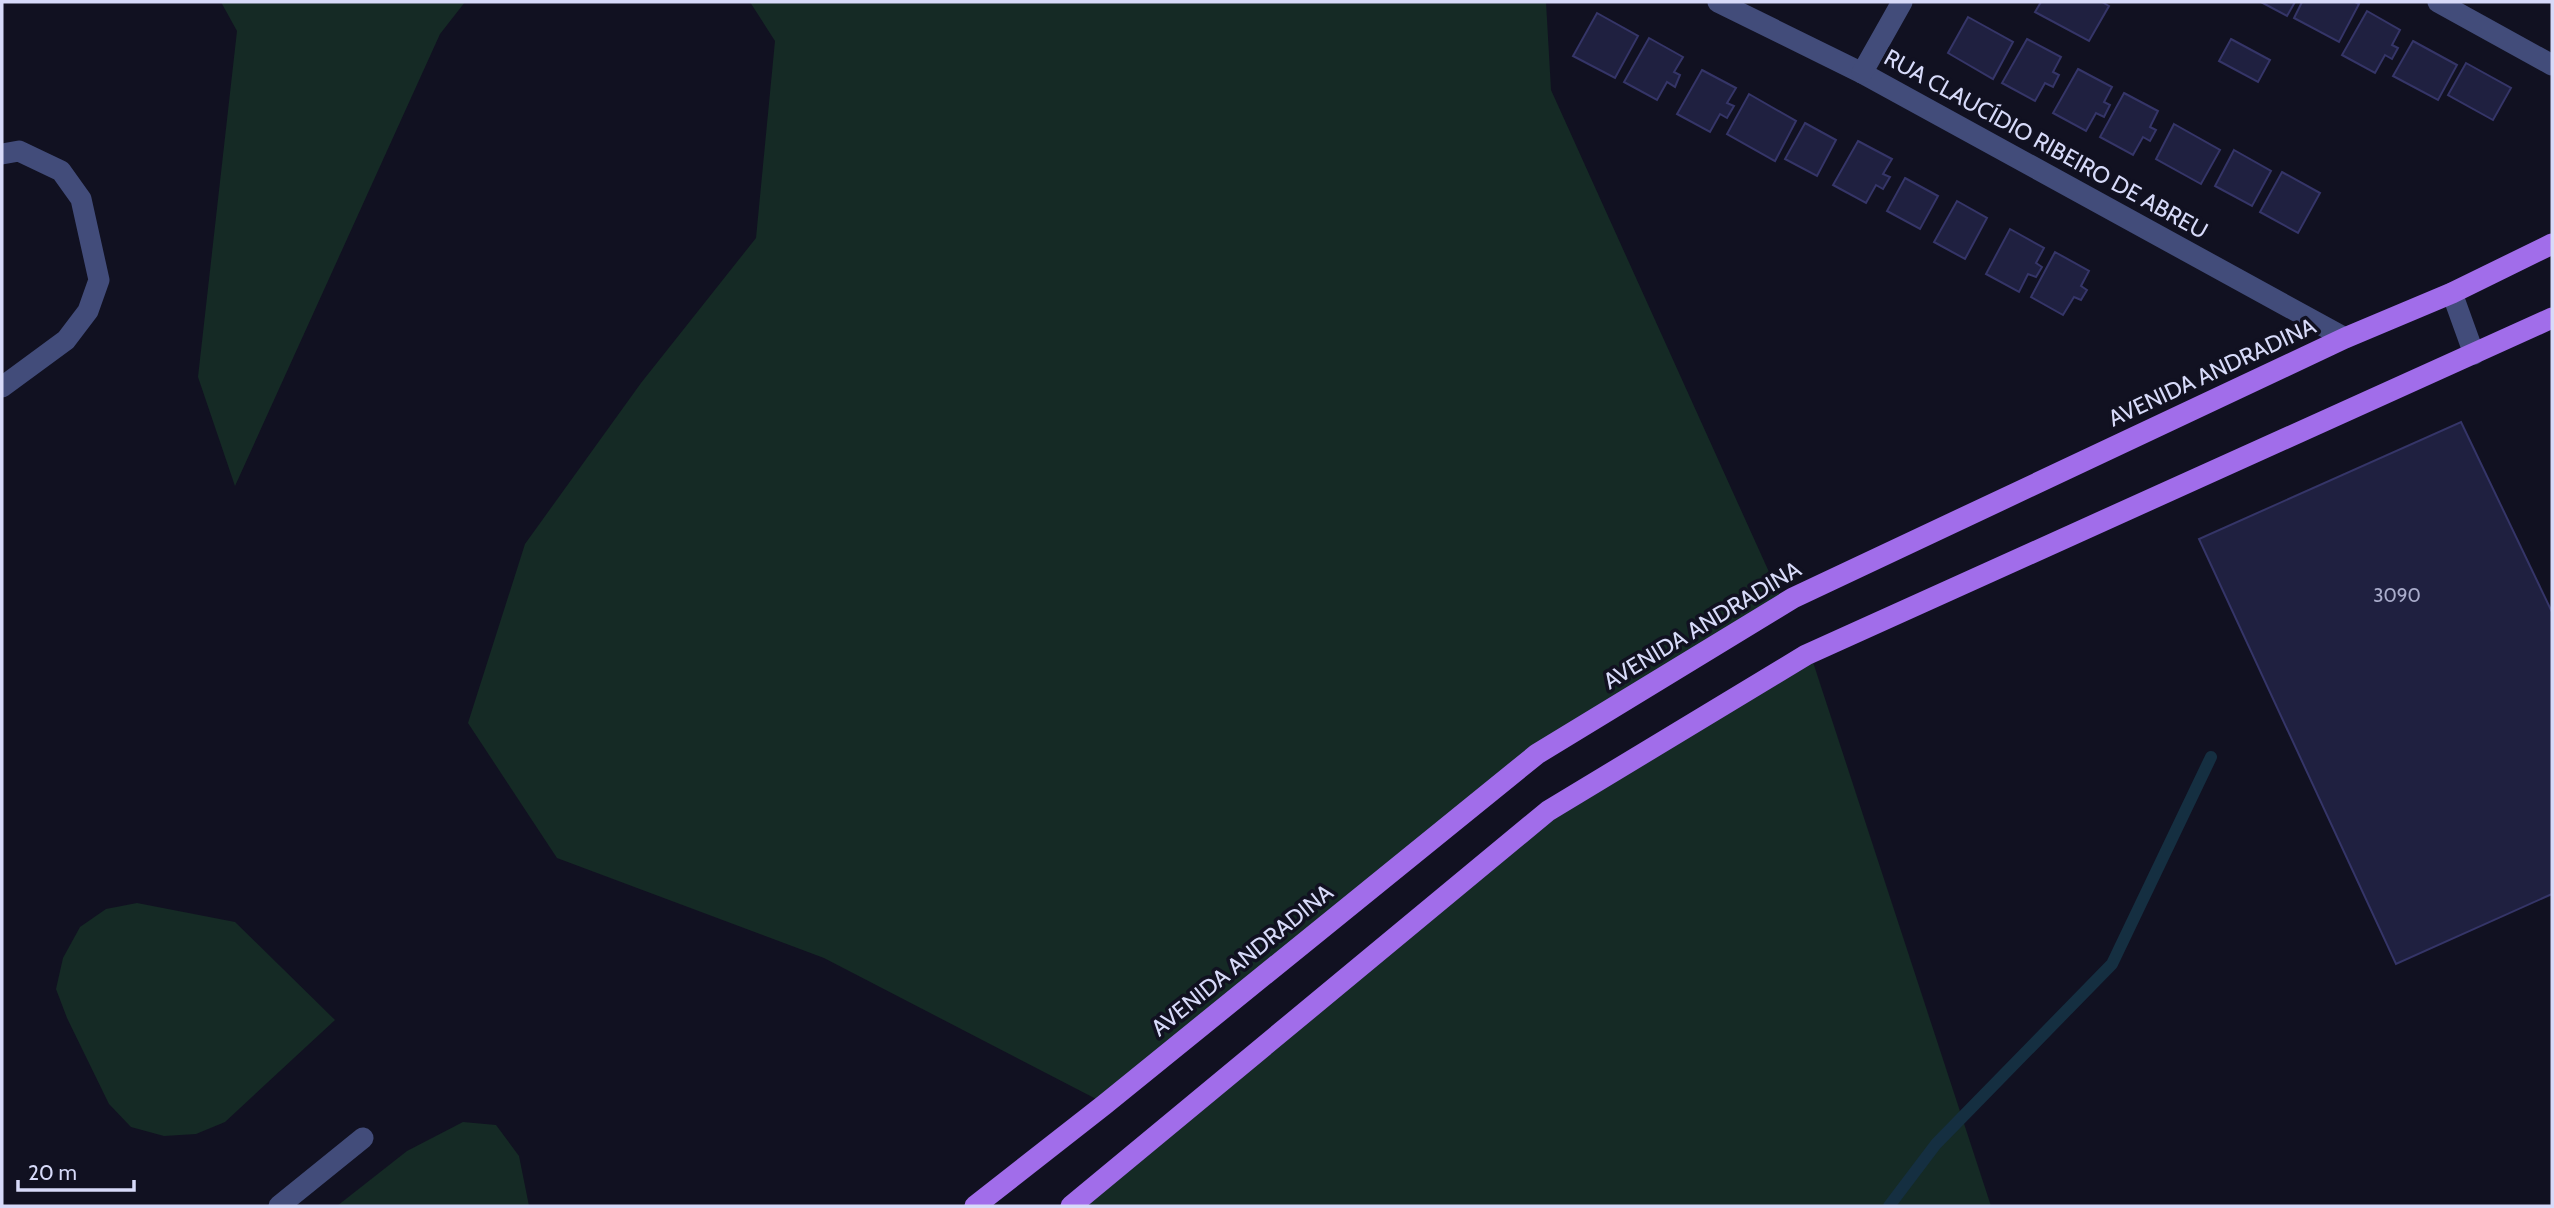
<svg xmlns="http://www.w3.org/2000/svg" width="2554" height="1208" font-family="Cabin,sans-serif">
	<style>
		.green { fill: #152a25 }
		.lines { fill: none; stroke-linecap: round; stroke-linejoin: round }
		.stream { stroke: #152f41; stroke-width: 12 }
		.building { fill: #1f2040; stroke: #353568; stroke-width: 2 }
		.minor { stroke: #424c7a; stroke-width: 21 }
		.major { stroke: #a16dea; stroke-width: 21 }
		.labels { text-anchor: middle; stroke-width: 7; stroke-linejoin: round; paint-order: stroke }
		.number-label { font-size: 19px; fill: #a9accb }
		.street-label { font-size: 23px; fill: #d7daf9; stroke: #111121 }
	</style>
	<rect width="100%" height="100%" fill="#111121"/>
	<g class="green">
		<polygon points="221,2 465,2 440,34 235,486 198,377 237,31"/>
		<polygon points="750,2 1546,2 1551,90 1783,603 1536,751 1102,1102 824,958 557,858 468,723 525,544 641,383 756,238 775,41"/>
		<polygon points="1811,656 1991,1206 1071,1206 1550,812"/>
		<polygon points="137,903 235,922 335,1020 225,1122 196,1134 164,1136 131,1127 109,1104 67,1018 56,989 63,958 80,927 106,909"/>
		<polygon points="463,1122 496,1125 519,1156 529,1206 337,1206 407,1151"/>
	</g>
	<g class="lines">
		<polyline class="stream" points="1889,1206 1936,1144 2112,964 2211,757"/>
	</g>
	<g class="building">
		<polygon points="2041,2 2102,2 2109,6 2089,41 2035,12"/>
		<polygon points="2261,2 2295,2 2287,16"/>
		<polygon points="2302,2 2355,2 2359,4 2339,42 2294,18"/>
		<polygon points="2367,11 2400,30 2392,45 2398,48 2392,59 2385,55 2375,73 2342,55"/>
		<polygon points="1597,13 1638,36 1615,78 1573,56"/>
		<polygon points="1968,17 2013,42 1993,79 1948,53"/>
		<polygon points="1649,38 1683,57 1674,72 1680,75 1675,87 1667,82 1657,100 1624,82"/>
		<polygon points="2027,39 2061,57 2053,72 2059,75 2053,87 2045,83 2035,101 2002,83"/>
		<polygon points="2231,39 2270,60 2258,82 2219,61"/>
		<polygon points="2413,41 2457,65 2438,100 2393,76"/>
		<polygon points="2466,63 2511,88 2493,120 2448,95"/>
		<polygon points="2078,69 2112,87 2104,102 2110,105 2104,117 2096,113 2086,131 2053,113"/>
		<polygon points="1702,70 1736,88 1727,103 1734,106 1727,118 1720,114 1710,132 1677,114"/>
		<polygon points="2124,93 2158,111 2150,127 2156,130 2150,141 2143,137 2133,155 2100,137"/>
		<polygon points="1749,94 1796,121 1775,161 1727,134"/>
		<polygon points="1805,123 1836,140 1817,176 1785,159"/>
		<polygon points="2174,124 2220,150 2201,184 2156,159"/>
		<polygon points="1858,141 1892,159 1883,174 1890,177 1883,189 1876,185 1866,203 1833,185"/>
		<polygon points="2234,150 2271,171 2252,206 2215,186"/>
		<polygon points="2282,172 2320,193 2298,233 2260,212"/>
		<polygon points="1905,178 1938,196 1920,229 1887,211"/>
		<polygon points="1957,201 1987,218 1965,259 1934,242"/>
		<polygon points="2010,229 2044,248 2036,263 2042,267 2036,277 2028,274 2019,292 1986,274"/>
		<polygon points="2055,252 2089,271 2081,286 2087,290 2081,300 2074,297 2063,315 2031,297"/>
		<polygon points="2461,422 2552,612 2552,894 2396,964 2199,539"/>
	</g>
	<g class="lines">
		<g class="minor">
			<polyline points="1718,2 1862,73 2345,338"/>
			<polyline points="2438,2 2552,65"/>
			<polyline points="1862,73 1902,2"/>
			<polyline points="2,154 19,151 61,171 81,199 99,280 88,311 66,340 2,387"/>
			<polyline points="2452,293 2474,354"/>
			<polyline points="279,1206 363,1138"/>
		</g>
		<g class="major">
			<polyline points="975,1206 1104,1105 1537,754 1793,598 2345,338 2452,293 2552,244"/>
			<polyline points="1071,1206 1548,811 1806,655 2552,318"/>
		</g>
	</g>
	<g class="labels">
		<g class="number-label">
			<text x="2397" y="602">3090</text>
		</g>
		<g class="street-label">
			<text transform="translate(2046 144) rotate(29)" y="8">RUA CLAUCÍDIO RIBEIRO DE ABREU</text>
			<text transform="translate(2212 372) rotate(-25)" y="8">AVENIDA ANDRADINA</text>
			<text transform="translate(1702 625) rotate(-31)" y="8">AVENIDA ANDRADINA</text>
			<text transform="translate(1242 960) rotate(-39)" y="8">AVENIDA ANDRADINA</text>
		</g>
	</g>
	<rect width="2554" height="1208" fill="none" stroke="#d7daf9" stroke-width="7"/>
	<path d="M18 1180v10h116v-10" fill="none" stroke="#d7daf9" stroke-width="3.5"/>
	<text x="28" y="1180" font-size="21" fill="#d7daf9" stroke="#111121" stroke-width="5" paint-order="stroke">20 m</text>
</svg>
